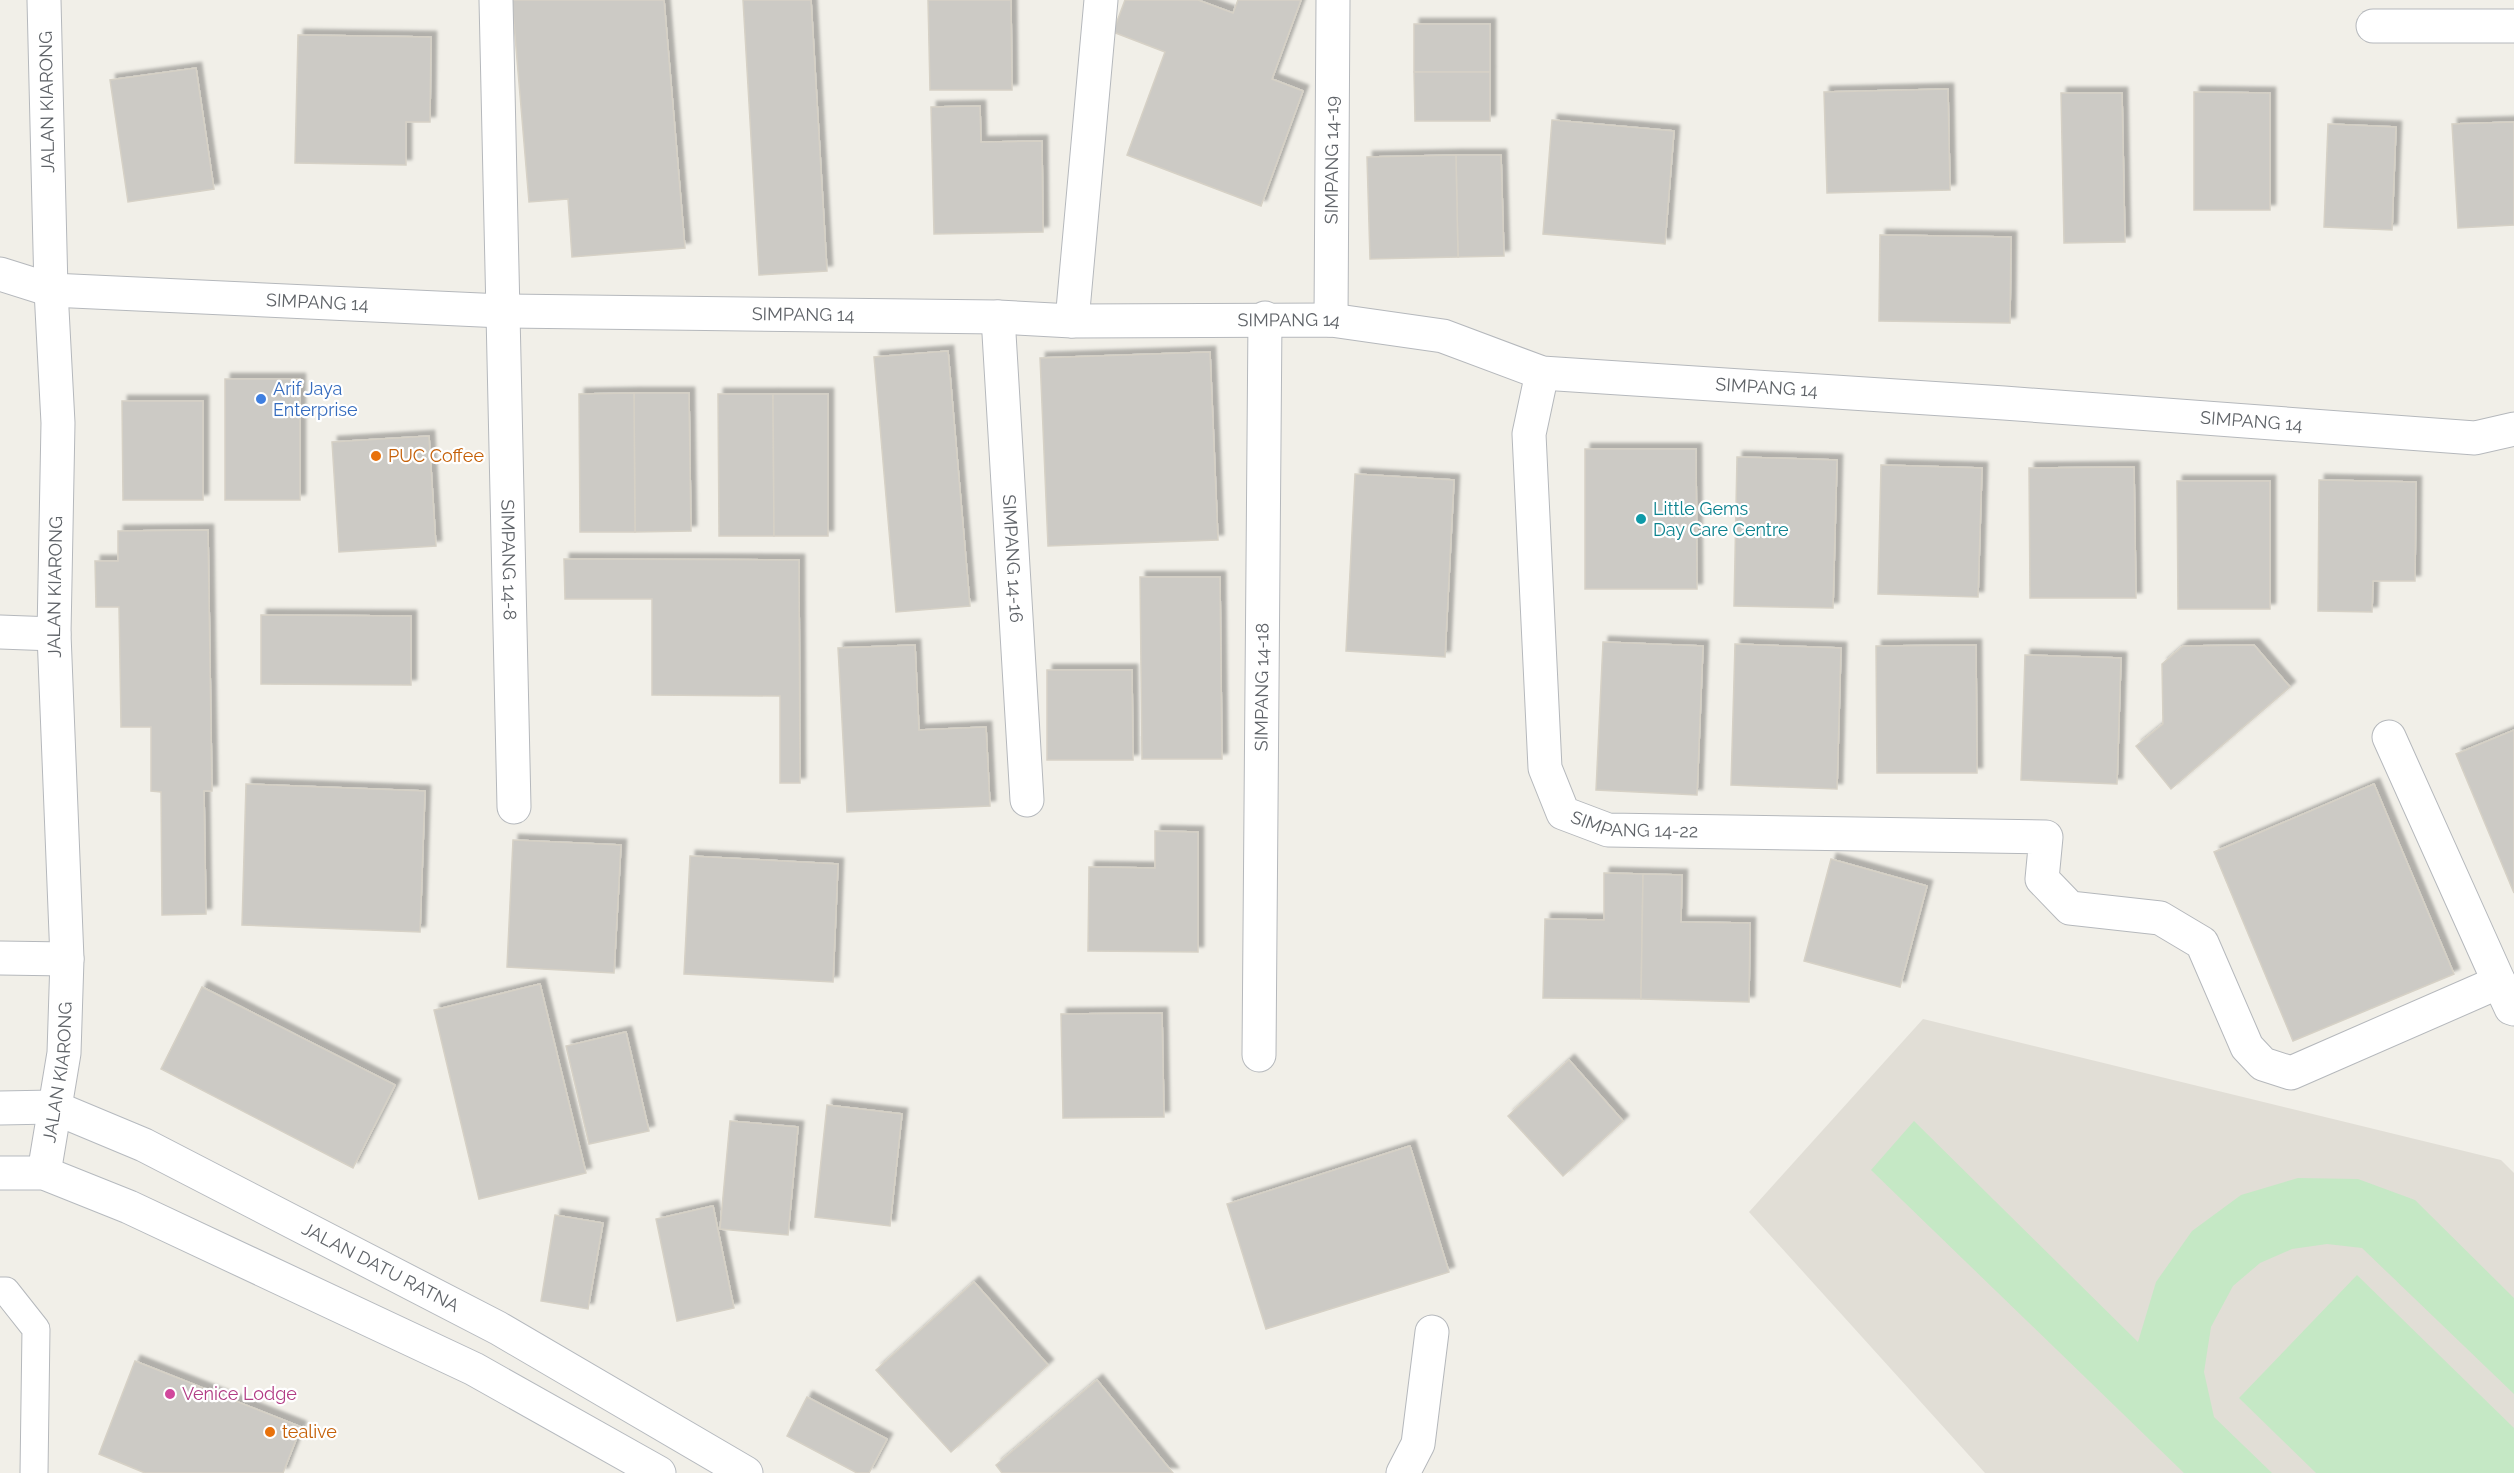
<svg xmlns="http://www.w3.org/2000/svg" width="2514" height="1473" font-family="Raleway,sans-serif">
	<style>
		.education { fill: #e1ded6 }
		.green { fill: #c5e8c5 }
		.building { fill: #cccac5; stroke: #d6d1c6; stroke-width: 1.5; filter: url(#shadow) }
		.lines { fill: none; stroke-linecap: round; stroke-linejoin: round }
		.lane-casing { stroke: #b5b8bc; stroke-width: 29 }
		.street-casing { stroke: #b5b8bc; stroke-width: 35 }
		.secondary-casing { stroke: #b6babf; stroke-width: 35 }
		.lane { stroke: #fff; stroke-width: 27 }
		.street { stroke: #fff; stroke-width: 33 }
		.secondary { stroke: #fff; stroke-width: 33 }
		.shop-dot { fill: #3f7fe0; stroke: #fff; stroke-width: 2 }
		.food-dot { fill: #e8710a; stroke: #fff; stroke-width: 2 }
		.culture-dot { fill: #0f9aa8; stroke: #fff; stroke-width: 2 }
		.hotel-dot { fill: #d1479c; stroke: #fff; stroke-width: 2 }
		.labels { text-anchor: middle; stroke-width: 4.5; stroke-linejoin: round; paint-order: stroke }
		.street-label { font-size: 18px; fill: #5f6368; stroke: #fff }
		.shop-label { font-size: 18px; fill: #366cbe; stroke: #fff; text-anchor: start }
		.food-label { font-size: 18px; fill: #c56008; stroke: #fff; text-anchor: start }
		.culture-label { font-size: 18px; fill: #0d838f; stroke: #fff; text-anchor: start }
		.hotel-label { font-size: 18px; fill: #b23c85; stroke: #fff; text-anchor: start }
	</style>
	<defs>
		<filter id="shadow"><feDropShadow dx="5.5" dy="-5.5" stdDeviation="1.5" flood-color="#0004"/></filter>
	</defs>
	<rect width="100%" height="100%" fill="#f1efe8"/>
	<polygon class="education" points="1923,1019 2501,1160 2514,1173 2514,1473 1985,1473 1749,1212"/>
	<g class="green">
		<polygon points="1914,1121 2138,1342 2156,1282 2192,1231 2241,1195 2298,1178 2358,1179 2415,1200 2514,1298 2514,1394 2362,1248 2327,1244 2292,1249 2260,1263 2233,1286 2211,1327 2204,1372 2214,1417 2272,1473 2184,1473 1871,1170"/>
		<polygon points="2357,1275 2514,1428 2514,1473 2316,1473 2239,1398"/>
	</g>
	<g class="building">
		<polygon points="512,0 664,0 685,248 572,257 568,199 529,202"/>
		<polygon points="743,0 811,0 827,271 759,275"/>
		<polygon points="928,0 1011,0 1012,90 930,90"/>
		<polygon points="1125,0 1198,0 1233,13 1238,0 1301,0 1272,79 1303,91 1261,206 1127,155 1165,52 1113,32"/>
		<rect x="1414" y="24" width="76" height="48"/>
		<polygon points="298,35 431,37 430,122 406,122 406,165 295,163"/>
		<polygon points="196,68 214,189 128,202 110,80"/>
		<polygon points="1414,72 1490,72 1490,121 1415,121"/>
		<polygon points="1948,89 1950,190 1827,193 1824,92"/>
		<polygon points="2194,92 2270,93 2270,210 2194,210"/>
		<polygon points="2061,93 2122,93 2125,242 2064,243"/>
		<polygon points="980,106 981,142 1042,141 1043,232 934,234 931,107"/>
		<polygon points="1552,120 1674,131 1665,244 1543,234"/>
		<polygon points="2514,122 2514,225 2458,228 2452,124"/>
		<polygon points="2328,124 2396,127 2392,230 2324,227"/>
		<polygon points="1456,155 1501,155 1504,256 1458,257"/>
		<polygon points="1456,155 1458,257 1370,259 1367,157"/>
		<polygon points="1880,235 2011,237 2010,323 1879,321"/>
		<polygon points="948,351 970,606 896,612 874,357"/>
		<polygon points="1210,352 1218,540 1048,546 1040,358"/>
		<rect x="225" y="379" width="75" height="121"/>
		<polygon points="634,393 689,393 691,531 635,532"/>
		<polygon points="634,393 635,532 580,532 579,394"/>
		<polygon points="718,394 773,394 774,536 719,536"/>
		<polygon points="773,394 828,394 828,536 774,536"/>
		<polygon points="122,401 203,401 203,500 123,500"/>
		<polygon points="429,436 436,546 339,552 332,442"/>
		<polygon points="1585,449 1696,449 1697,589 1585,589"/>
		<polygon points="1737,457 1837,460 1833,608 1734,606"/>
		<polygon points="1881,465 1982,468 1978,597 1878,594"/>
		<polygon points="2134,467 2136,598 2030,598 2029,468"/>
		<polygon points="1355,474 1454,480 1445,657 1346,651"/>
		<polygon points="2319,480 2416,482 2415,581 2373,581 2372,612 2318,611"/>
		<polygon points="2177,481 2270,481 2270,609 2178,609"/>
		<polygon points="208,530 212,791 204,791 206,914 162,915 161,792 151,791 151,727 121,727 119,607 96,607 95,561 118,561 118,531"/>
		<polygon points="564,559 799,560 800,783 780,783 780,696 652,695 652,599 565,599"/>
		<polygon points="1140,577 1220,577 1222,759 1142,759"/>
		<polygon points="261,615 411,616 411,685 261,684"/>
		<polygon points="1603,642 1703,646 1697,795 1596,790"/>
		<polygon points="1735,644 1841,648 1837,789 1731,785"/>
		<polygon points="915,645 919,730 986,727 990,806 847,812 838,648"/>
		<polygon points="1976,645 1977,773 1877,773 1876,646"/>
		<polygon points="2254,645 2290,687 2171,789 2136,746 2163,724 2162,664 2183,646"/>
		<polygon points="2025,655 2121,658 2117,784 2021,780"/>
		<polygon points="1047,670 1132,670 1133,760 1047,760"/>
		<polygon points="2514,730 2514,893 2456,754"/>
		<polygon points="246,784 425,791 420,932 242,925"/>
		<polygon points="2374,784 2454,974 2293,1041 2214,852"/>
		<polygon points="1155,831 1198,832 1198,952 1088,951 1089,867 1155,868"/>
		<polygon points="513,840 621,845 614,973 507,967"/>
		<polygon points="690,856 838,864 833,982 684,974"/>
		<polygon points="1831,859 1927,886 1900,987 1804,961"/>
		<polygon points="1604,873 1643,874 1641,999 1543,998 1545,919 1604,920"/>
		<polygon points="1643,874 1682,875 1681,922 1750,923 1749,1002 1641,999"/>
		<polygon points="540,984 586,1173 479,1199 434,1010"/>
		<polygon points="202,987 395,1085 353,1168 161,1069"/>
		<polygon points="1162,1013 1164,1117 1063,1118 1061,1014"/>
		<polygon points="626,1032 649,1131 589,1144 566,1046"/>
		<polygon points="1569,1060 1623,1121 1563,1176 1508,1116"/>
		<polygon points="827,1105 902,1114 890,1226 815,1217"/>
		<polygon points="730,1121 798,1127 788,1235 720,1229"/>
		<polygon points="1410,1146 1449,1272 1266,1329 1227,1204"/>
		<polygon points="713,1206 734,1308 677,1321 656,1219"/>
		<polygon points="555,1215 603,1223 588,1309 541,1301"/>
		<polygon points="974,1282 1048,1365 951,1452 876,1370"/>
		<polygon points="135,1361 301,1427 283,1473 145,1473 99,1454"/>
		<polygon points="1097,1380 1173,1473 1002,1473 996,1465"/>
		<polygon points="807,1397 887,1439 869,1473 857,1473 787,1436"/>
	</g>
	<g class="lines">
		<defs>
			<polyline id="lane" points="0,1291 6,1291 36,1329 34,1473"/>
			<g id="street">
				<path id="s1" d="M496,0L514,807"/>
				<polyline points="2373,26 2514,26"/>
				<path id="s2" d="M0,274L51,290L502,311L998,317L1072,321L1331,320L1443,336L1542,373L2004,403L2475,438L2514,429"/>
				<path id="s3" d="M998,317L1027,800"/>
				<path id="s4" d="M1331,320L1333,0"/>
				<polyline points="1072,321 1101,0"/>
				<path id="s5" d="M1542,373L1529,434L1545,768L1563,813L1608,830L2046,837L2042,879L2070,908L2160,918L2202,943L2247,1047L2263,1064L2291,1073L2499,982"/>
				<polyline points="0,632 54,634"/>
				<polyline points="2389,737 2499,982 2511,1008 2514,1009"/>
				<polyline points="0,958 67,959"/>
				<path id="s6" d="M1259,1055L1265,318"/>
				<path id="s7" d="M44,1173L64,1053L67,959L54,634L58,423L51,290L44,0"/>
				<polyline points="1403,1473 1418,1444 1432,1332"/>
			</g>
			<g id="secondary">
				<path id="s8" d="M0,1108L53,1107L144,1145L498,1328L746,1473"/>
				<polyline points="0,1173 44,1173 129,1207 474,1369 659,1473"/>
			</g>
		</defs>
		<use href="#lane" class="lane-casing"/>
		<use href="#street" class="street-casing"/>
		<use href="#secondary" class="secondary-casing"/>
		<use href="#lane" class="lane"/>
		<use href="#street" class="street"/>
		<use href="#secondary" class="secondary"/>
	</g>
	<circle class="shop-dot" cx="261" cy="399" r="6"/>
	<g class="food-dot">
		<circle cx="376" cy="456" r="6"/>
		<circle cx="270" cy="1432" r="6"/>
	</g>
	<circle class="culture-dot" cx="1641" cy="519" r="6"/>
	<circle class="hotel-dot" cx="170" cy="1394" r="6"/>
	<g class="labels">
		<g class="street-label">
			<text transform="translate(47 102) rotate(-91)" y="6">JALAN KIARONG</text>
			<text dy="6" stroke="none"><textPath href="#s4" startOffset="160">SIMPANG 14-19</textPath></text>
			<text dy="6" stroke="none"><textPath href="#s2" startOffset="320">SIMPANG 14</textPath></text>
			<text dy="6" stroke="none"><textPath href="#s2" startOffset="806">SIMPANG 14</textPath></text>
			<text dy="6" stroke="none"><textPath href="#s2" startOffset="1292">SIMPANG 14</textPath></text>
			<text dy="6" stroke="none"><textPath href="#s2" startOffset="1778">SIMPANG 14</textPath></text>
			<text dy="6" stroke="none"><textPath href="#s2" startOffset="2264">SIMPANG 14</textPath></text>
			<text dy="6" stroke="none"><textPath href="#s1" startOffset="560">SIMPANG 14-8</textPath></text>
			<text dy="6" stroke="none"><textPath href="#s3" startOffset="242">SIMPANG 14-16</textPath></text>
			<text dy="6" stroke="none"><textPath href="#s7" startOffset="588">JALAN KIARONG</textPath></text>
			<text dy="6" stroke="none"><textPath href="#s6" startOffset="368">SIMPANG 14-18</textPath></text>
			<text dy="6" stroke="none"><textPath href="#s5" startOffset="519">SIMPANG 14-22</textPath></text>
			<text dy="6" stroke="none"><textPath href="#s7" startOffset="102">JALAN KIARONG</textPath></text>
			<text dy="6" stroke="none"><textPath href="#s8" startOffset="418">JALAN DATU RATNA</textPath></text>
		</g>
		<g class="shop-label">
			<text x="273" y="395">Arif Jaya<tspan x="273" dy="21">Enterprise</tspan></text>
		</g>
		<g class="food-label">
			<text x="388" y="462">PUC Coffee</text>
			<text x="282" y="1438">tealive</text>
		</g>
		<g class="culture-label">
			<text x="1653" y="515">Little Gems<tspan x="1653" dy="21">Day Care Centre</tspan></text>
		</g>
		<g class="hotel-label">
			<text x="182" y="1400">Venice Lodge</text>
		</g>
	</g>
</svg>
